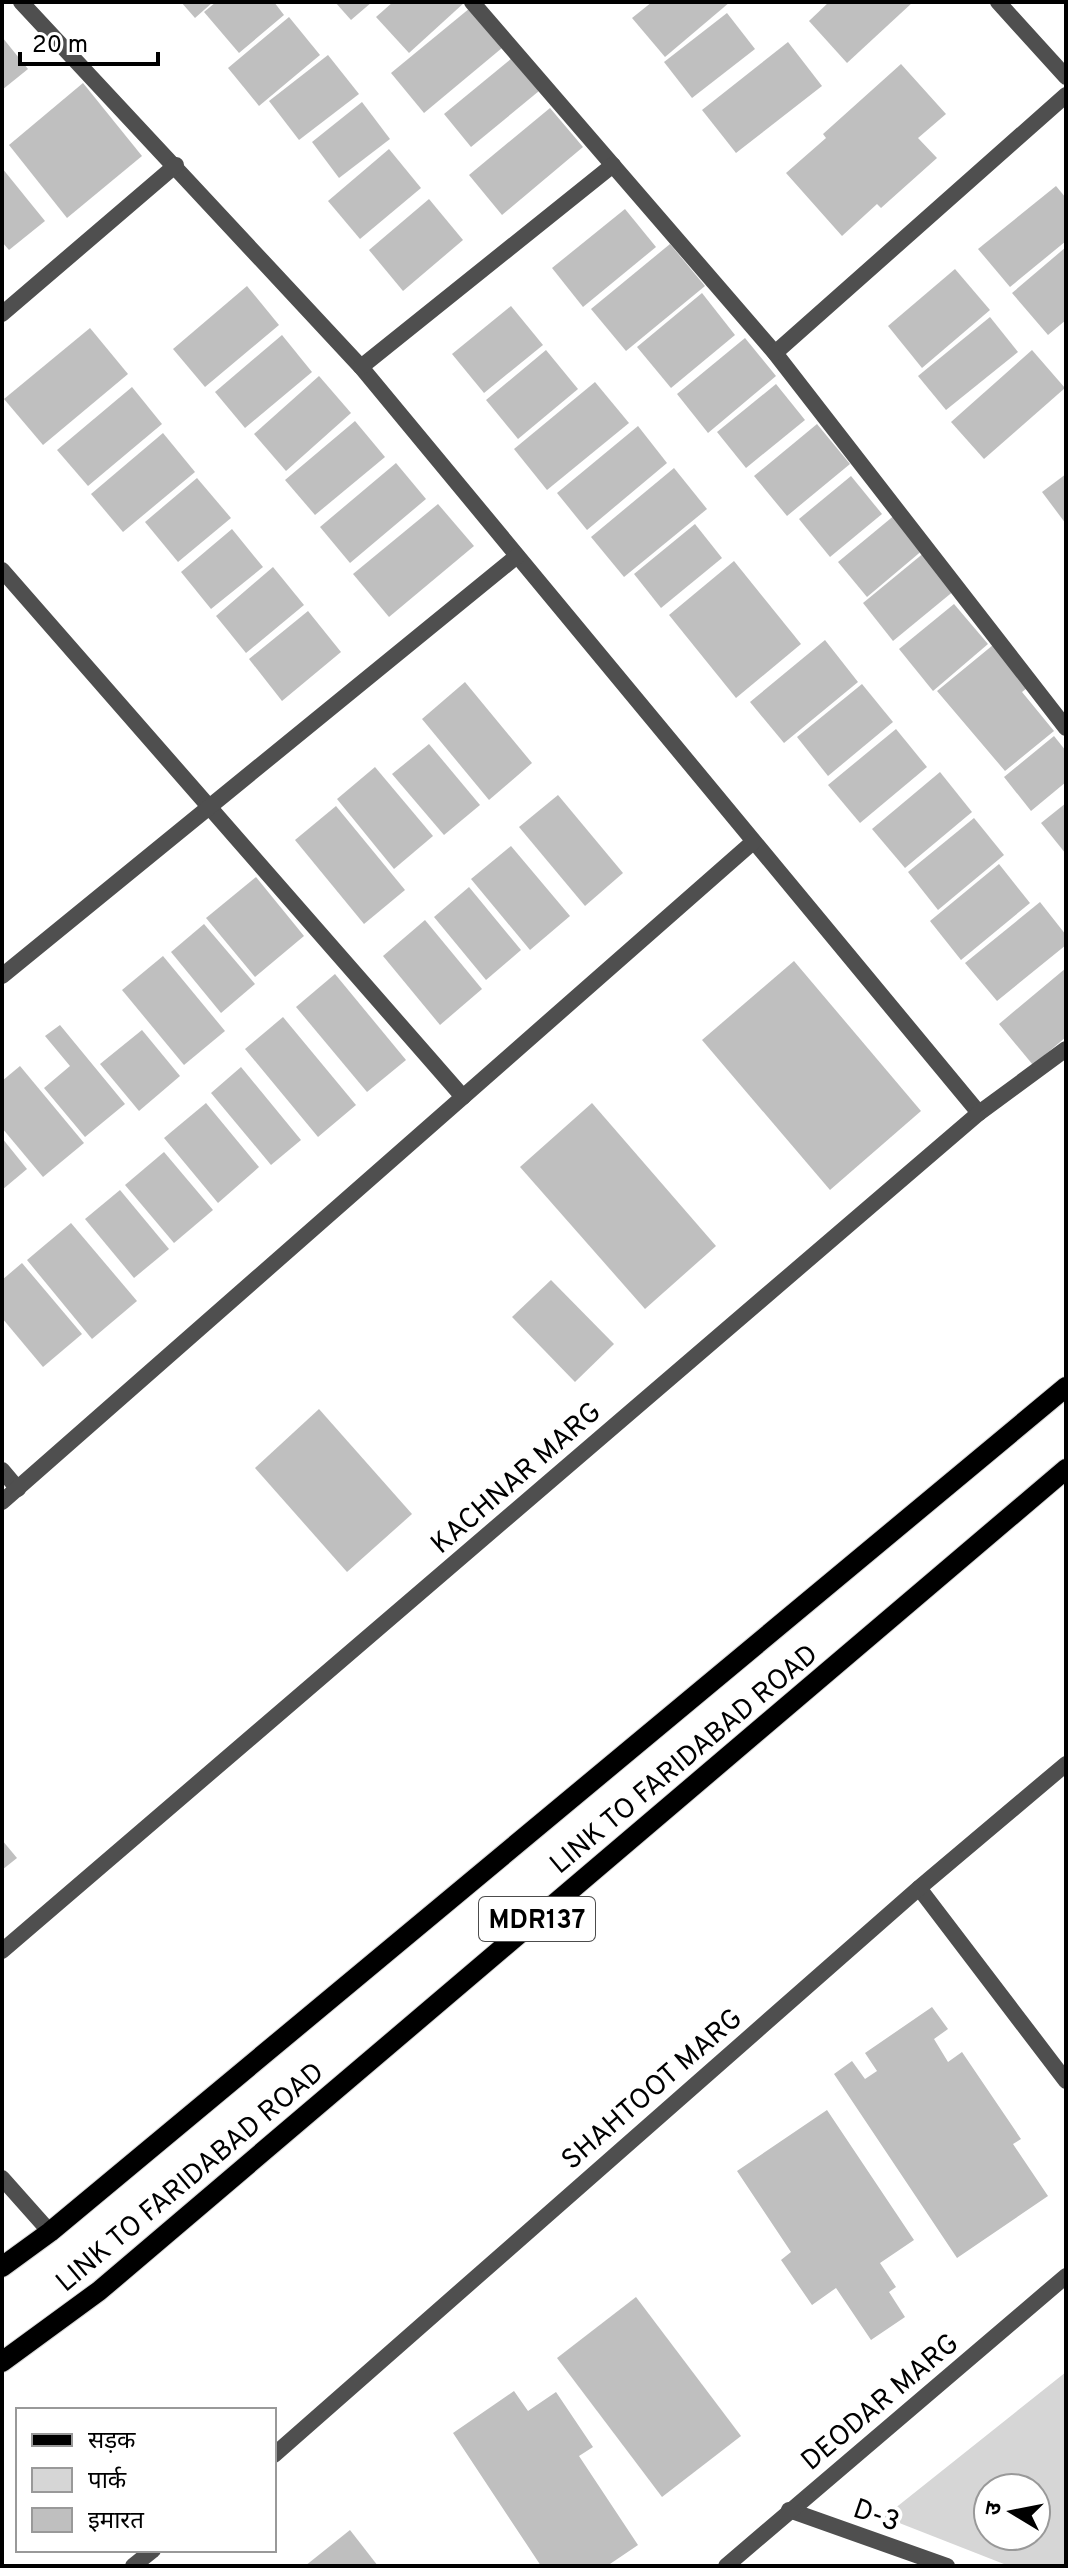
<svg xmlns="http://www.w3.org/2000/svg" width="1068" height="2568" font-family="Overpass,'Noto Sans Devanagari',sans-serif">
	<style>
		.green { fill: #d6d6d6; fill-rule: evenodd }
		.building { fill: #bfbfbf }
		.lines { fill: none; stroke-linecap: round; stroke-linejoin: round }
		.primary-casing { stroke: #dbdbdb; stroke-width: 22 }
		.minor { stroke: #4f4f4f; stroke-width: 16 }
		.primary { stroke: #000; stroke-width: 20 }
		.labels { text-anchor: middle; stroke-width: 8; stroke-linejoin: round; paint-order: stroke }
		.shield { fill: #fff; stroke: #4c4c4c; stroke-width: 2 }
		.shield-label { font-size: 26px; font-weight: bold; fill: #000 }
		.street-label { font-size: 28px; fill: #000; stroke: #fff }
	</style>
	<rect width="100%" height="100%" fill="#fff"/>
	<path class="green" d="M1066,2372V2566H1009L884,2517ZM988,2488H1036V2536H988Z"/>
	<g class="building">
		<polygon points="181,2 213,2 195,18"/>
		<polygon points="216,2 274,2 284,15 239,53 204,12"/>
		<polygon points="335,2 372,2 351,20"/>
		<polygon points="393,2 465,2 409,53 376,17"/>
		<polygon points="652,2 730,2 665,57 632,18"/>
		<polygon points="829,2 913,2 847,63 809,21"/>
		<polygon points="470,8 502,48 424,113 391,73"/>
		<polygon points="727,13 755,49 692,98 664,62"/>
		<polygon points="289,17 320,55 259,106 228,68"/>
		<polygon points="2,37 28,69 2,90"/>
		<polygon points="788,42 822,86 736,153 702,110"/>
		<polygon points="328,55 359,94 299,140 269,101"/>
		<polygon points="512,58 539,91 471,147 444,114"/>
		<polygon points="901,64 946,114 918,138 937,158 881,208 877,204 842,236 786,173 826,138 823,134"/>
		<polygon points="83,83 142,156 67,218 9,145"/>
		<polygon points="362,102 390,139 339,178 312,142"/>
		<polygon points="550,108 583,147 502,215 469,175"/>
		<polygon points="389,149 421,188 360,239 328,201"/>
		<polygon points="2,168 45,221 9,250 2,242"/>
		<polygon points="1056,186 1066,198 1066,241 1010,287 978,249"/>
		<polygon points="429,199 463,240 403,291 369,250"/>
		<polygon points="625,209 656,247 583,307 552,268"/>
		<polygon points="670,244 705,286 626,351 591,309"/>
		<polygon points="1066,247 1066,320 1048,335 1012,293"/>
		<polygon points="955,269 990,310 922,368 888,326"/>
		<polygon points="247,286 279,325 205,387 173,349"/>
		<polygon points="702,293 735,335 671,388 637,347"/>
		<polygon points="511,306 543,345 484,393 452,354"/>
		<polygon points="990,317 1018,352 946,410 918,376"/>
		<polygon points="90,328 128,374 43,445 4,399"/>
		<polygon points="282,335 312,372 245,428 215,392"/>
		<polygon points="745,338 776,376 708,433 677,394"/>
		<polygon points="546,350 578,389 518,439 486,400"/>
		<polygon points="1032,350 1065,388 984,459 951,422"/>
		<polygon points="319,376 351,413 286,471 254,434"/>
		<polygon points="595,382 629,423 547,490 514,449"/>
		<polygon points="776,384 805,420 746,468 717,432"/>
		<polygon points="132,387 162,424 88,486 57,450"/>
		<polygon points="355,421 385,457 315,515 285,480"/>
		<polygon points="817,424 850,464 787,516 754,476"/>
		<polygon points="638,426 667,463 587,530 557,493"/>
		<polygon points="163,433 195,472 123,532 91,494"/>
		<polygon points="396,463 426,499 350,563 320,527"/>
		<polygon points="674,468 707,509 624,577 591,537"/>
		<polygon points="1066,474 1066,524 1042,492"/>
		<polygon points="851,476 882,514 830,557 799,519"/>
		<polygon points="197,478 231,518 178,562 145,522"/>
		<polygon points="438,504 474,546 389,617 353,574"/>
		<polygon points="896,514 924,549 867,597 838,562"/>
		<polygon points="695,524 722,558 661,608 634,574"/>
		<polygon points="232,529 263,567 211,609 181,572"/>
		<polygon points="925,552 955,590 893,641 863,603"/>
		<polygon points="734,561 801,644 736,698 669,615"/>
		<polygon points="273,567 304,605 246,653 216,616"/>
		<polygon points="954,604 988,644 933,691 899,649"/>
		<polygon points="308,611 341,652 282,701 249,659"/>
		<polygon points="825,640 858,682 784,743 750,702"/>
		<polygon points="993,645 1027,688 1022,692 1054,731 1005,771 937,691"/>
		<polygon points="465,682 532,763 489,800 422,719"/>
		<polygon points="862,684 893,722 828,776 797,737"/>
		<polygon points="896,729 927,767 860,823 828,785"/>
		<polygon points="1054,736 1066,751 1066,782 1031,811 1004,777"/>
		<polygon points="429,744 480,805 444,835 392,774"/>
		<polygon points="375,767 433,836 394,869 337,799"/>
		<polygon points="940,772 972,812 905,868 872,829"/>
		<polygon points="558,795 623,873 585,906 519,827"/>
		<polygon points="1066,803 1066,854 1041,823"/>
		<polygon points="336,806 405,890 364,924 295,840"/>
		<polygon points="974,818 1004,855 938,910 908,872"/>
		<polygon points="511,846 570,916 530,950 471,879"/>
		<polygon points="999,864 1030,903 961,960 930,921"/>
		<polygon points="256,877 304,936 255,977 206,918"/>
		<polygon points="469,887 521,950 486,980 434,917"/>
		<polygon points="1040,902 1066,935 1066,945 997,1001 965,963"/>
		<polygon points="425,920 482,989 440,1025 383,956"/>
		<polygon points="204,924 255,984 221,1013 171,952"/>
		<polygon points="163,956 225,1031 184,1065 122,990"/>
		<polygon points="794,961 921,1111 830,1190 702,1040"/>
		<polygon points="1066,968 1066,1037 1033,1065 999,1024"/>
		<polygon points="335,974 406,1060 367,1092 296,1007"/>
		<polygon points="283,1017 356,1105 318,1137 245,1049"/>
		<polygon points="60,1025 125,1104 85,1137 44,1088 70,1066 45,1036"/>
		<polygon points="142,1030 180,1076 139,1111 100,1064"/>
		<polygon points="20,1066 84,1143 43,1177 2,1128 2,1081"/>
		<polygon points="241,1067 301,1140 271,1165 211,1093"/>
		<polygon points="206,1103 259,1167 218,1203 164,1138"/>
		<polygon points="592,1103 716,1246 645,1309 520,1167"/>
		<polygon points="2,1138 27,1169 2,1190"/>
		<polygon points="164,1152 213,1210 174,1243 125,1185"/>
		<polygon points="120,1190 169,1249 134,1278 85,1219"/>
		<polygon points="71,1223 137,1301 92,1339 27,1260"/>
		<polygon points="22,1263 82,1334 43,1367 2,1318 2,1280"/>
		<polygon points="551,1280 614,1344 575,1382 512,1317"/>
		<polygon points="319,1409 412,1514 347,1572 255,1468"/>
		<polygon points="2,1840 17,1858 2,1870"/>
		<polygon points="932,2007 948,2029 934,2039 948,2062 962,2052 1021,2139 1013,2144 1048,2196 957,2258 834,2074 852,2061 865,2079 877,2071 865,2053"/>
		<polygon points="827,2110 914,2240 880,2263 896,2287 889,2292 905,2317 871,2340 836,2288 812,2305 781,2260 791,2252 737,2171"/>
		<polygon points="636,2297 741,2436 662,2497 557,2358"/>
		<polygon points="514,2391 528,2411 556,2392 593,2447 579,2456 638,2545 607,2566 541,2566 453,2433"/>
		<polygon points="350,2530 378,2566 305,2566"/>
	</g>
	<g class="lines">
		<defs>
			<g id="primary">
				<polyline points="2,2267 50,2232 1066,1387"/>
				<polyline points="2,2362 99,2291 1066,1469"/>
			</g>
		</defs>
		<use href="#primary" class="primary-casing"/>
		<g class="minor">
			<polyline points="21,2 361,367 979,1113"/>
			<polyline points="472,2 775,353 1066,728"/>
			<polyline points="998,2 1066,77"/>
			<polyline points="2,314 176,165"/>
			<polyline points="775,353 1066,95"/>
			<polyline points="361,367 613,165"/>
			<polyline points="2,570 463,1097"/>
			<polyline points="2,976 517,556"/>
			<polyline points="2,1470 18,1489"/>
			<polyline points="2,1502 753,842"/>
			<polyline points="919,1888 1066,2081"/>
			<polyline points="2,1951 979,1113 1066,1049"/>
			<polyline points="2,2178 50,2232"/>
			<polyline points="274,2455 919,1888 1066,1764"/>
			<polyline points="789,2510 947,2566"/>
			<polyline points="133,2566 153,2550"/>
			<polyline points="726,2566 1066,2276"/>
		</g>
		<use href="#primary" class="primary"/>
	</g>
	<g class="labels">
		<rect class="shield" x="479" y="1897" width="116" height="44" rx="6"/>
		<g class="shield-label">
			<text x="537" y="1928">MDR137</text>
		</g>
		<g class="street-label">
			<text transform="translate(515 1477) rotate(-41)" y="10">KACHNAR MARG</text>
			<text transform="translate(683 1758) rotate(-40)" y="10">LINK TO FARIDABAD ROAD</text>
			<text transform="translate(651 2088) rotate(-41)" y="10">SHAHTOOT MARG</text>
			<text transform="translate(189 2176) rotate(-40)" y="10">LINK TO FARIDABAD ROAD</text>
			<text transform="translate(879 2401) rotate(-40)" y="10">DEODAR MARG</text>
			<text transform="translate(877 2514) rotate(19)" y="10">D-3</text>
		</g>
	</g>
	<rect width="1068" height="2568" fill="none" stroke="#000000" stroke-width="8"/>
	<rect x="16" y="2408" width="260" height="144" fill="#ffffff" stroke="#999999" stroke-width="2"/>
	<rect x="32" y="2434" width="40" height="12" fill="#000000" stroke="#999999" stroke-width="2"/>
	<text x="88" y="2448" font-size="24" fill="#000000">सड़क</text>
	<rect x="32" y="2468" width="40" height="24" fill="#d6d6d6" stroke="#999999" stroke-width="2"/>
	<text x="88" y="2488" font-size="24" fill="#000000">पार्क</text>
	<rect x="32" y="2508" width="40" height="24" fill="#bfbfbf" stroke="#999999" stroke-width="2"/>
	<text x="88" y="2528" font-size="24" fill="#000000">इमारत</text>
	<g transform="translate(1012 2512) rotate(280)"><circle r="38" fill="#ffffff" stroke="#999999" stroke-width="2"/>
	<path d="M0-6L14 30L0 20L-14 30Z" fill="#000000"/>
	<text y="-12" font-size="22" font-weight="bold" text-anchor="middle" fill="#000000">उ</text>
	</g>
	<path d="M20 52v12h138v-12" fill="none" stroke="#000000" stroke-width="4"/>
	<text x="32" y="52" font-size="24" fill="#000000" stroke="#ffffff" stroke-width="6" paint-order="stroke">20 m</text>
</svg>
